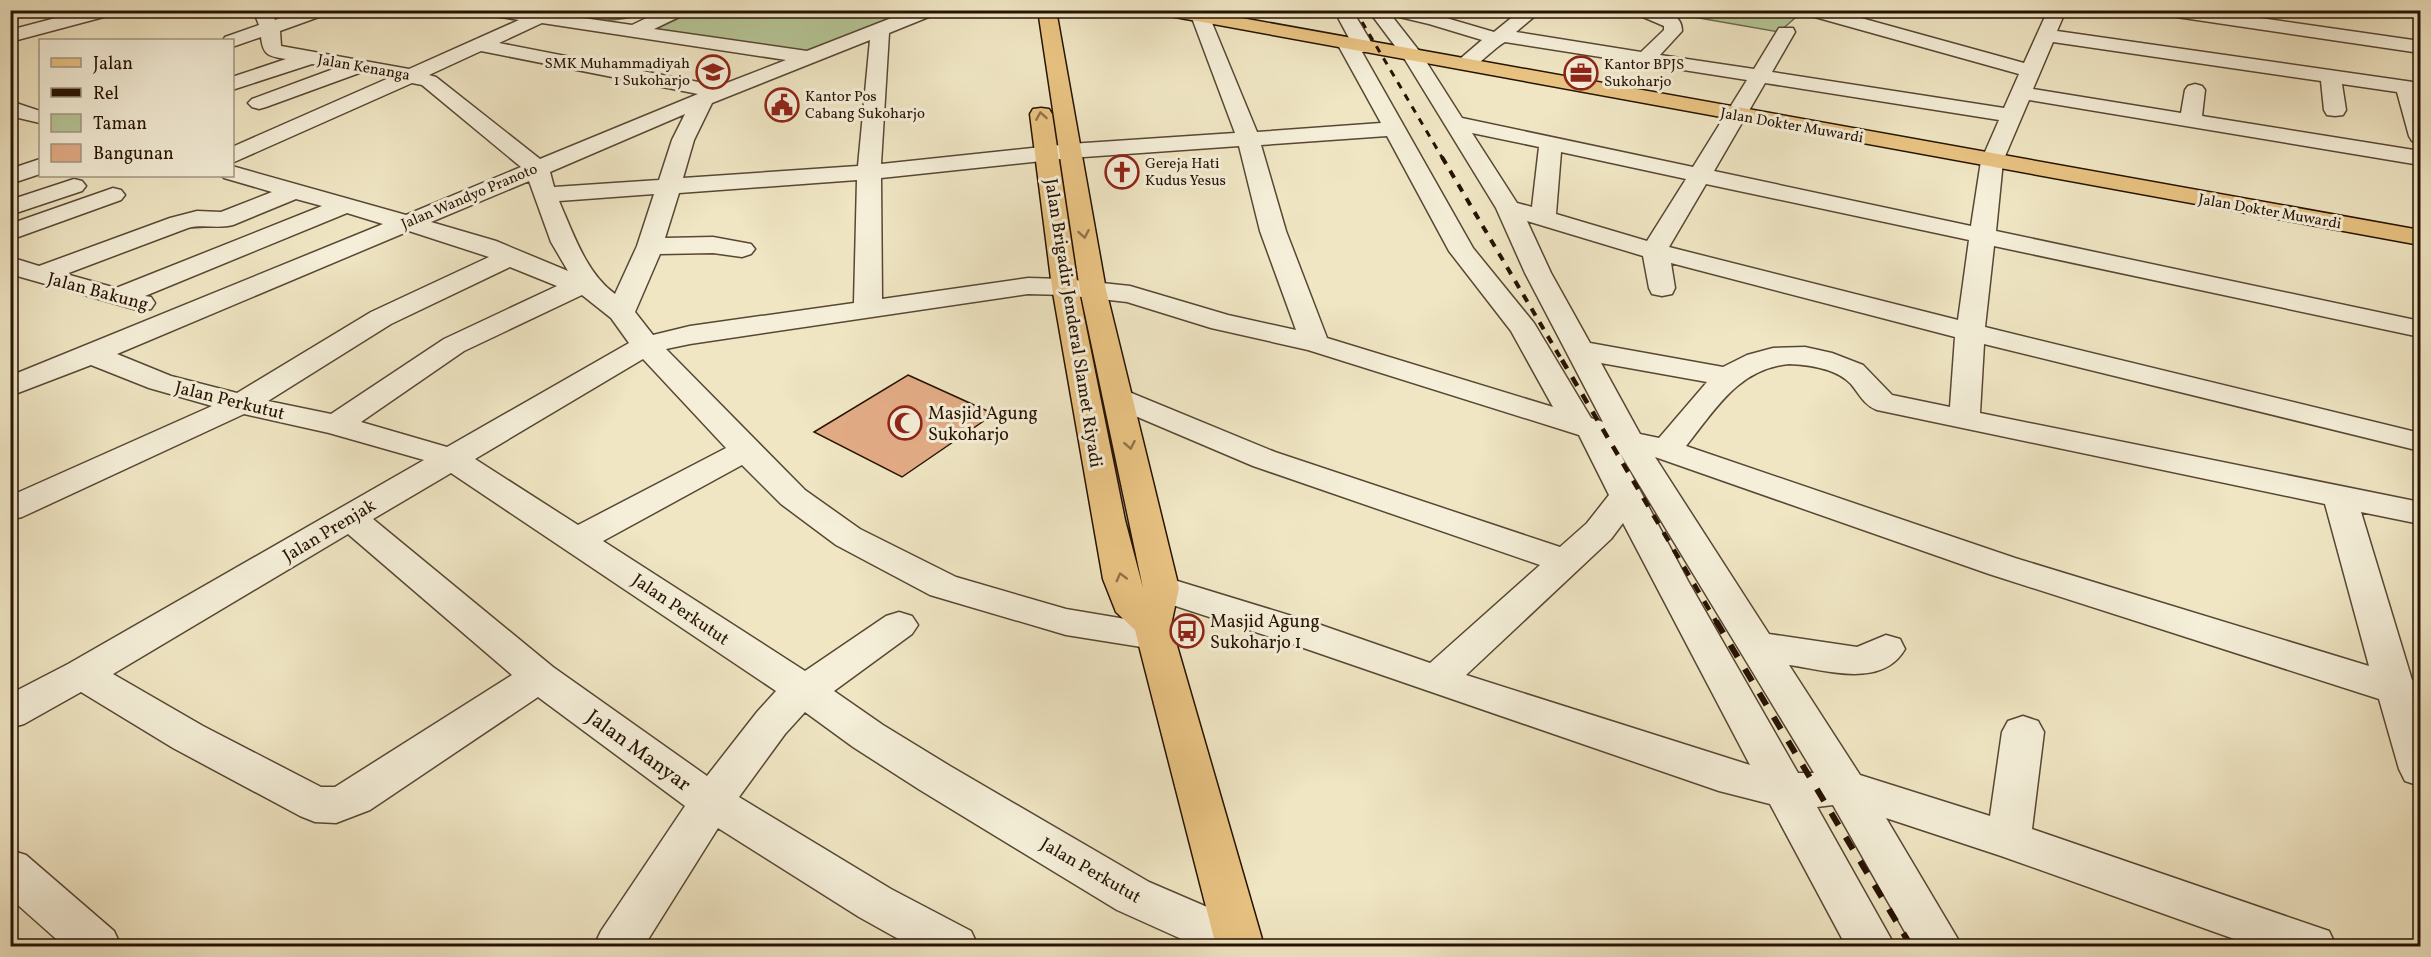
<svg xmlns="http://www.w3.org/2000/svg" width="2431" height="957" font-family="Vollkorn,serif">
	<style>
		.green { fill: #b6c697; stroke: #6e6c4d; stroke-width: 1.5 }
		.building { fill: #e3ac86; stroke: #261203; stroke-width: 1.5 }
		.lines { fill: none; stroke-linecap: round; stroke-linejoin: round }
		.minor-casing { stroke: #584733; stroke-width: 3 }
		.major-casing { stroke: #261203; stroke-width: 3 }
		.minor { fill: #f5efd9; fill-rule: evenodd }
		.major { fill: #e8c382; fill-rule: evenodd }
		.rail-far3 { stroke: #261203; stroke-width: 3; stroke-dasharray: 7 7; stroke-linecap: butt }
		.rail-far2 { stroke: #261203; stroke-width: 4; stroke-dasharray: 8 8; stroke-linecap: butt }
		.rail-far1 { stroke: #261203; stroke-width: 4.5; stroke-dasharray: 10 10; stroke-linecap: butt }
		.rail { stroke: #261203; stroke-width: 6; stroke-dasharray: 14 14; stroke-linecap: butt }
		.oneway { stroke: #917349 }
		.labels { text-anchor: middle; stroke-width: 6; stroke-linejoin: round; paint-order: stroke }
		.far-poi-label { font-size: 15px; fill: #261203; stroke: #f5efd9; text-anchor: start }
		.far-street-label { font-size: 15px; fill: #261203; stroke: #f5efd9 }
		.street-label { font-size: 18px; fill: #261203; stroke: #f5efd9 }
		.poi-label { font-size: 18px; fill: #261203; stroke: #f5efd9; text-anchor: start }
		.near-street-label { font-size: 21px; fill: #261203; stroke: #f5efd9 }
	</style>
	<rect width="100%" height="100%" fill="#f0e6c4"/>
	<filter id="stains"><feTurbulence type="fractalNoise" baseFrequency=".00333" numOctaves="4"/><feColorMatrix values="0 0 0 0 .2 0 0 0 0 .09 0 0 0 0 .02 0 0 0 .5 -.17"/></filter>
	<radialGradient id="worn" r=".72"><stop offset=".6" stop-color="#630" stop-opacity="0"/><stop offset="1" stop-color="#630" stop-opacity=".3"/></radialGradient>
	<g class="green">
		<polygon points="1793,10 1802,12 1779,32 1699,18 1635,11"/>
		<path d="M518,11H651C608,29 562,16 518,11Z"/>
		<polygon points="694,11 925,11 813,55 656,29"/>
	</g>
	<polygon class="building" points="908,375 994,414 902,477 814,432"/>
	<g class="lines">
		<defs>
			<g id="minor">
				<polygon points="86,10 118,10 115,14 10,42 10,30"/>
				<path d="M253,10H271L275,20L302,10H330L327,14L280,31L281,46L409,69L519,20L490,15L481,10L541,12L632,25L663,10H688L685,14L654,29L807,51L912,10H939L936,14L889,33L881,164L1070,144L1235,133L1192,18L1195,14H1207L1210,18L1257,132L1381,123L1338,45L1341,41L1350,40L1334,10H1352L1374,47L1371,51L1362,52L1473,248L1534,323L1591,418L1603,422L1525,273L1496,208L1404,58L1368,10H1419L1494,32L1521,10H1542L1516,32L1641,52L1664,30V26L1636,14L1633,10C1650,10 1682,7 1682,31L1660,55L1754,69L1779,28H1793L1795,32L1772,72L2004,108L2019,74L1804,14L1801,10H1832L2024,63L2048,10H2066L2057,31L2420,83V143L2412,141L2409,136L2397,92L2342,84L2346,110L2343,115L2335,116L2327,115L2324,110L2321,81L2053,42L2033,89L2181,113L2185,90L2188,86L2195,84L2202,86L2205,90L2202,116L2420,151V165L2029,100L2003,161L1996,231L2420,321V337L1994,246L1985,327L2420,433V451L1984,344L1980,413L2420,502V524L2361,512L2412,680L2420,682V786L2405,781L2399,769L2379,699L1989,574L1655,457L1769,634L1857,647L1886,635L1900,639L1905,649C1882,689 1826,670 1789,665L1860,775L1990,816L2002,732L2008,721L2023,716L2038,721L2044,732L2032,829L2329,931L2336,946H2254L2001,856L1886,818L1962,946H1913L1833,805L1817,807L1895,946H1846L1770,804L1719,791L1292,644L1148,597L1143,588L1148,579L1161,576L1318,624L1430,663L1540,565L1253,466L1107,404L1103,398L1107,392L1118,389L1129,392L1275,452L1560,547L1587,523L1609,495L1579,435L1308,350L1211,328L1127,302L1065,295L1028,294L690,344L666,349L805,490L860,529L956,577L1066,609L1167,626L1173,636L1167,646L1154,649L1066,635L930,595L836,545L781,504L742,465L603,541L805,671L886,616L899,612L912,616L918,625L912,634L834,691L883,725L950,766L1149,882L1256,928L1263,943L1261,946H1197L1117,910L920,790L853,747L805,712L785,734L739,797L891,889L971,931L978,946H911L859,917L718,828L644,946H594L601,931L685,806L538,697L370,810L336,823L315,822L300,816L173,748L81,692L24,724L10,728V694L68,664L424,460L329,433L244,414L22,517L10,520V496L212,406L149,388L91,365L10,396V376L383,224L347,213L145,296L151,297L155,303L151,309L141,311L10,274V257L39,266L170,218L197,211L221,212L272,192L224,178L222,176H232V166L406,215L521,167L422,85L412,83L232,163V147L391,77L362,72L266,107L259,109L252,107L248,103L252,99L336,68L312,64L232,90V77L286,59C269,56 263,56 261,37L232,47V40H223L225,37L259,25ZM1391,15L1429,24L1482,40L1454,64L1457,68C1476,73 1490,50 1505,42L1747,80L1693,167L1462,118L1420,52ZM542,23L786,60L719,86L499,43ZM870,40L858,166L683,178L694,140L712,103ZM481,51L698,94L540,159L436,77L429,75ZM1765,83L1999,120L1981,161L1971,226L1714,171ZM685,114L672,140L659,180L554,187L550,172ZM1472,133L1539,147L1532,207L1517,203ZM1387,136L1449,251L1511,331L1553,407L1327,338L1286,231L1261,145ZM1239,146L1260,231L1296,330L1228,315L1130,286L1065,279L1028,278L882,299L881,178L1070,158ZM1561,152L1686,179L1647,241L1556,214ZM857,180L854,303L690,326L653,335L635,312L660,254L713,253L742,257L751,254L755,249L751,244L713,237L665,238L679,193ZM529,181L551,242L568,271L496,241L431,222ZM1706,184L1969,240L1958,320L1669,247ZM654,194L637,246L615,294C586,273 573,233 559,201ZM296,199L322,206L116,288L66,274L188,228C203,224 218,229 233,225ZM1527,221L1643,256L1649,288L1652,294L1662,296L1672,294L1675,288L1671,263L1955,337L1950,407L1892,395L1863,365L1832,353L1805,347L1773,348L1747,355L1723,367L1590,343L1551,273ZM409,231L489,257L371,312L237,393L171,376L117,354ZM510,267L557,286L444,339L331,414L268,401L391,324ZM582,295L611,318L629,343L447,447L361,422L464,351ZM643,359L726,448L578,525L475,459ZM1601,363L1707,382L1659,438L1640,434ZM1789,364C1809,365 1836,368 1851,384C1860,395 1864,405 1877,410L2325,504L2369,666L2015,558L1686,446C1716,409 1738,369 1789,364ZM1620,453L1814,773H1798L1688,581ZM451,473L776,691L757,712L707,776L553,667L373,519ZM1623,523L1750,765L1466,675L1611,539ZM348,534L512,675L335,787H321L203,726L113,674Z"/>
				<polygon points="2154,10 2204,10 2420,41 2420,53 2163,15"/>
				<polygon points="10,101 40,111 40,123 10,116"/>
				<polygon points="40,159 40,174 10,184 10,169"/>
				<polygon points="74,179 82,181 86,186 82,191 10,215 10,200"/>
				<polygon points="113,188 121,190 125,195 121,200 10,240 10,224"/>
				<polygon points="10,850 26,855 114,931 121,946 64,946 10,898"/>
			</g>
			<g id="major">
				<polygon points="1038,10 1056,10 1106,290 1179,588 1171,625 1264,946 1216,946 1135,630 1116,612 1103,579 1052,287 1030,114 1033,109 1041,108 1049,109 1052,114 1078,287 1125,520 1143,588 1080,290"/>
				<polygon points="1155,10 1197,10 2420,230 2420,245 1164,15"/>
			</g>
		</defs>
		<use href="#minor" class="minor-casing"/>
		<use href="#major" class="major-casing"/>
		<use href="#minor" class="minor"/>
		<use href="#major" class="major"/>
		<polyline class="rail-far3" points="1355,10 1443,159"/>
		<polyline class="rail-far2" points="1442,157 1563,362"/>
		<polyline class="rail-far1" points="1562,360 1717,623"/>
		<polyline class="rail" points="1716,621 1911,946"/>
	</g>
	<defs><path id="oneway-chevron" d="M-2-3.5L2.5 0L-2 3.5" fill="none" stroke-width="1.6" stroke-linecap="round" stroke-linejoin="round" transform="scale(1.5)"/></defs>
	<g class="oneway">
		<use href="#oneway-chevron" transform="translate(1041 116) rotate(-99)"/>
		<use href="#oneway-chevron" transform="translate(1084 234) rotate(80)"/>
		<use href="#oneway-chevron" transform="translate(1130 445) rotate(79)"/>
		<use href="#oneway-chevron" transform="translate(1121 577) rotate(-105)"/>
	</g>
	<defs>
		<symbol id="school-ring" viewBox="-11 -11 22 22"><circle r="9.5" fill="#f5efd9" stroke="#8f2418" stroke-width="1.5"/><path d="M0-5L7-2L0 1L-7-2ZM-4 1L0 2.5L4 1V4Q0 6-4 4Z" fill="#8f2418"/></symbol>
		<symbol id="office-ring" viewBox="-11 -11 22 22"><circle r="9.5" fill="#f5efd9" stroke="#8f2418" stroke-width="1.5"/><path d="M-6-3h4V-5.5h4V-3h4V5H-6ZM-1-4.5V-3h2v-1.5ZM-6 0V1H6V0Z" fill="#8f2418"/></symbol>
		<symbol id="civic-ring" viewBox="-11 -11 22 22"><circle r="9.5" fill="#f5efd9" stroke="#8f2418" stroke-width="1.5"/><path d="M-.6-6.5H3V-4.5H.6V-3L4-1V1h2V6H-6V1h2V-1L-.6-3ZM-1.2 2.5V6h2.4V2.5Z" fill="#8f2418"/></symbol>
		<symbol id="church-ring" viewBox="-11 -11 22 22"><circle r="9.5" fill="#f5efd9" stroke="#8f2418" stroke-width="1.5"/><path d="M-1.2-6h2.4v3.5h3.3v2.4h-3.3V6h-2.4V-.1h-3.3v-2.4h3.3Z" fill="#8f2418"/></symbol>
		<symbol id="mosque-ring" viewBox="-11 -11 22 22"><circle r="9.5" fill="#f5efd9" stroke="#8f2418" stroke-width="1.5"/><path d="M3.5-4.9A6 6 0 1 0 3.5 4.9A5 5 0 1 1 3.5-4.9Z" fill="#8f2418"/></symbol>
		<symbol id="bus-ring" viewBox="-11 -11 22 22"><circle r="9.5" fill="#f5efd9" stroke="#8f2418" stroke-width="1.5"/><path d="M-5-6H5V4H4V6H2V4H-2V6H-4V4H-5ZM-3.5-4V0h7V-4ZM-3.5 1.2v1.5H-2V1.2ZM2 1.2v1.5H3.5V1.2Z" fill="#8f2418"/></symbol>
	</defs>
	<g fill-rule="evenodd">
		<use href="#school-ring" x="694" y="53" width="38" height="38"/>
		<use href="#office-ring" x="1562" y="54" width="38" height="38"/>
		<use href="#civic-ring" x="763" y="86" width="38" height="38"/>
		<use href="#church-ring" x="1103" y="153" width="38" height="38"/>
		<use href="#mosque-ring" x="886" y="404" width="38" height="38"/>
		<use href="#bus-ring" x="1168" y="612" width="38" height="38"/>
	</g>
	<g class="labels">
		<g class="far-poi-label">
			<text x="690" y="68" text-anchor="end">SMK Muhammadiyah<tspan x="690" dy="17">1 Sukoharjo</tspan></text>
			<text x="1604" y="69">Kantor BPJS<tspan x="1604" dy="17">Sukoharjo</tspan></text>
			<text x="805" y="101">Kantor Pos<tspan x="805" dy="17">Cabang Sukoharjo</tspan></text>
			<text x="1145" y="168">Gereja Hati<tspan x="1145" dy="17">Kudus Yesus</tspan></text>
		</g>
		<g class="far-street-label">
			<text transform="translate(364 67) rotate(10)" y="5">Jalan Kenanga</text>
			<text transform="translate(1792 125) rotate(10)" y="5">Jalan Dokter Muwardi</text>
			<text transform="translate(469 196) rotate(-23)" y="5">Jalan Wandyo Pranoto</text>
			<text transform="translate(2270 211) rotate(10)" y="5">Jalan Dokter Muwardi</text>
		</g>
		<g class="street-label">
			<text transform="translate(98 291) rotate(15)" y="6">Jalan Bakung</text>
			<text transform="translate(1074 323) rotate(81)" y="6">Jalan Brigadir Jenderal Slamet Riyadi</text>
			<text transform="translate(230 400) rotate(14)" y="6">Jalan Perkutut</text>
			<text transform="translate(329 530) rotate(-31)" y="6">Jalan Prenjak</text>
			<text transform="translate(681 609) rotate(34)" y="6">Jalan Perkutut</text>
			<text transform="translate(1091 870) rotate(30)" y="6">Jalan Perkutut</text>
		</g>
		<g class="poi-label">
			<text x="928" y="419">Masjid Agung<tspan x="928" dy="21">Sukoharjo</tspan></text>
			<text x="1210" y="627">Masjid Agung<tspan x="1210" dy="21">Sukoharjo 1</tspan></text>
		</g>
		<g class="near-street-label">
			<text transform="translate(639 750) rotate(36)" y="7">Jalan Manyar</text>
		</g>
	</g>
	<rect width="2431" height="957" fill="none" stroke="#f0e6c4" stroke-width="36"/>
	<rect x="12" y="12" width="2407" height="933" fill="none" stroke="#261203" stroke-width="3"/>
	<rect x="18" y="18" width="2395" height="921" fill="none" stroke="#261203" stroke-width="1.5"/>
	<rect x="39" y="39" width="195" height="138" fill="#f5efd9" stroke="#a29783" stroke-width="1.5"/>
	<rect x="51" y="58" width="30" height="9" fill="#e8c382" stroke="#a29783" stroke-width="1.5"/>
	<text x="93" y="69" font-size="18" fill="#261203">Jalan</text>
	<rect x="51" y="88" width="30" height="9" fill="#261203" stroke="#a29783" stroke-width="1.5"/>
	<text x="93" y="99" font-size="18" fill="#261203">Rel</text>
	<rect x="51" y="114" width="30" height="18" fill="#b6c697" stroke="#a29783" stroke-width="1.5"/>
	<text x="93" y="129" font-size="18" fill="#261203">Taman</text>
	<rect x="51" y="144" width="30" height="18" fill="#e3ac86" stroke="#a29783" stroke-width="1.5"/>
	<text x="93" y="159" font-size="18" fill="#261203">Bangunan</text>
	<rect width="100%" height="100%" filter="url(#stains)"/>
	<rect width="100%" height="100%" fill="url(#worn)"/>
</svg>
